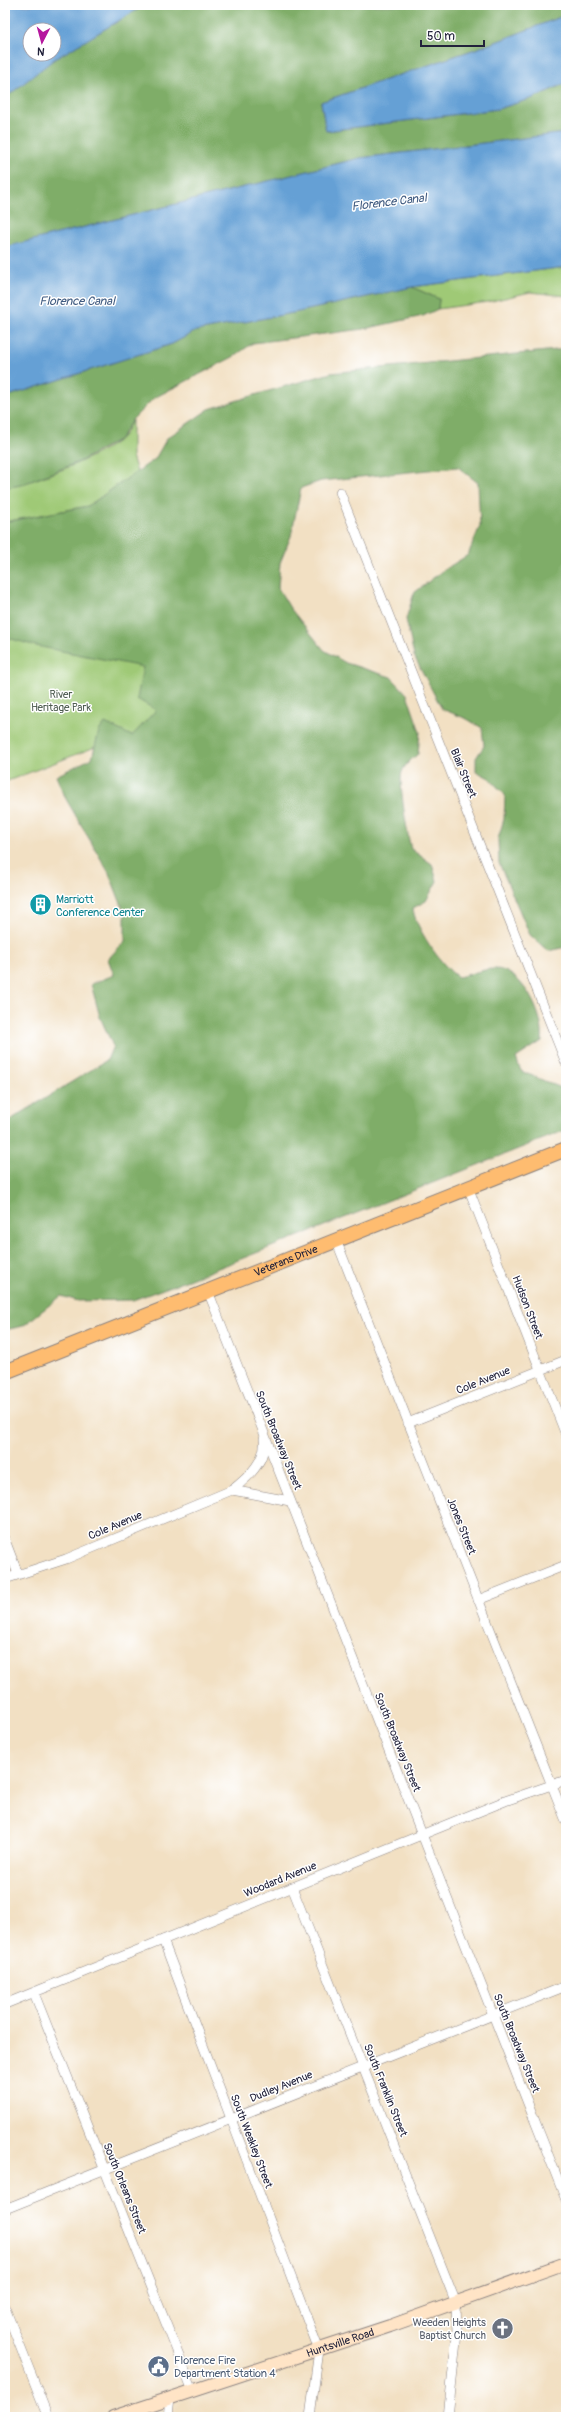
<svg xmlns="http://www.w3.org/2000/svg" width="571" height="2422" font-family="Pangolin,sans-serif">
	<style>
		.green { fill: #9fc976; stroke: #607658 }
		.forest { fill: #7fad67; stroke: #506851 }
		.water { fill: #65a0d5; stroke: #446188; fill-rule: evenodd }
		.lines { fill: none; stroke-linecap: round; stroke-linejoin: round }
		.street-casing { stroke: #8a817f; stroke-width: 10 }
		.secondary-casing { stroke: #8a817f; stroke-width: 14 }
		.primary-casing { stroke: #8a817f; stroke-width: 16 }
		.street { stroke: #fff; stroke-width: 9 }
		.secondary { stroke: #ffe4c6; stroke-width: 12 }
		.primary { stroke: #febc70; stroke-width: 14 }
		.labels { text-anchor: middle; stroke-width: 3; stroke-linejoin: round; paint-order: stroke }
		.park-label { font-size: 11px; fill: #4e5c50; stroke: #fff }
		.street-label { font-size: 11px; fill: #22223b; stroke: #fff }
		.culture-label { font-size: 11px; fill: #0d838f; stroke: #fff; text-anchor: start }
		.worship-label { font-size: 11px; fill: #5b616d; stroke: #fff; text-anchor: end }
		.service-label { font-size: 11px; fill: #4e5e75; stroke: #fff; text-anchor: start }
		.water-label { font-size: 12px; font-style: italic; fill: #405b80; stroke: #fff }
	</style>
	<rect width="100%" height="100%" fill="#fff"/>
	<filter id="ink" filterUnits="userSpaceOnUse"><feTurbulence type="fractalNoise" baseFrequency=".025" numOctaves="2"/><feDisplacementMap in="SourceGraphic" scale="8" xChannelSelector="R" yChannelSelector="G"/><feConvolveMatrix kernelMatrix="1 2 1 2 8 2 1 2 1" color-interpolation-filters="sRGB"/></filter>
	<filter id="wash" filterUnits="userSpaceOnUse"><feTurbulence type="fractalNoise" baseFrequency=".012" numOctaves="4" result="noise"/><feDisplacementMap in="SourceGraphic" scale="16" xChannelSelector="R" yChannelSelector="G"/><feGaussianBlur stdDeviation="0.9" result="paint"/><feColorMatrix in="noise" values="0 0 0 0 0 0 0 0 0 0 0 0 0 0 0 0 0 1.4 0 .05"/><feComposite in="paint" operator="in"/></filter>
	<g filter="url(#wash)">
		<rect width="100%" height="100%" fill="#f2e0c3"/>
		<g class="green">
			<polygon points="566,267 566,296 530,292 488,302 438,309 439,299 412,287"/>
			<path d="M132,420V456L137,472L88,506L5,522V488C37,481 92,460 119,440C125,436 129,426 132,420Z"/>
			<polygon points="5,619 151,657 200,750 121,737 5,782"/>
		</g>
		<g class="forest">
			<polygon points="145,5 566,5 566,15 493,43 321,102 326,131 498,109 533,98 566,83 566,133 360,158 5,247 5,98 53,60"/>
			<polygon points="412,287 439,299 438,309 423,316 364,329 253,343 233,357 154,398 132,420 120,439 79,462 21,485 5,488 5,397 172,344 196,331 298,312"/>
			<path d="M566,349V947L548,951L530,935L499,863L498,839L504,819L505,795L489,778L476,771V758L484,746L482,728L467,719L442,709L414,656L406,619L414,593L442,571L468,555L480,526L478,483L458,467L321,481L301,488L291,536L280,563L278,588L290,608L324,650L346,663L391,677L407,694L420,732L418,754C412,759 405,764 402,772C398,780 408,838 411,849L432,864L437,881L426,901L413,908C414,926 442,967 458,977C469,975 482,969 494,969C522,968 545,1016 542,1041L516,1058L521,1071L566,1090V1130L188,1280L133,1300L78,1301L61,1296L23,1326L5,1330V1126L7,1122L107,1060L113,1046L100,1017L91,984L114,975L108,959L125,941V914L109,873L66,799L56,776L92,758L99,731L105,723L132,736L156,710L137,699L143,667L36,646L5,637V522L88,506L155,459L167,438L209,409L258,394L331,373Z"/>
		</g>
		<g class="water">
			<path d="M5,5H145L53,60L5,98ZM30,30H54V54H30Z"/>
			<polygon points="566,15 566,83 533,98 498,109 326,131 321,102 493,43"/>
			<polygon points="566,133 566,267 412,287 298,312 196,331 172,344 5,397 5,247 360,158"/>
		</g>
	</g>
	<g filter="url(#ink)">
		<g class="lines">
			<defs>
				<g id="street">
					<polyline points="340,492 566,1063"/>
					<polyline points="468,1187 566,1435"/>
					<polyline points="336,1240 566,1821"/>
					<polyline points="208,1291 566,2200"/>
					<polyline points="408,1423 566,1360"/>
					<path d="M232,1490C248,1478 267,1460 264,1439"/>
					<polyline points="5,1540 18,1574"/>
					<polyline points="5,1579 66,1559 232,1490 290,1501"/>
					<polyline points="478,1600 566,1565"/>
					<polyline points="292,1887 456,2303 457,2332 448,2417"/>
					<polyline points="163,1940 319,2350 310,2417"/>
					<polyline points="34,1993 193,2391"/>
					<polyline points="5,2004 505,1801 566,1780"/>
					<polyline points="5,2209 566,1986"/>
					<polyline points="5,2308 48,2417"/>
					<polyline points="168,2417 170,2398"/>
				</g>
				<g id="secondary">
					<path id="s1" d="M113,2417L390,2326L566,2263"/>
				</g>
				<g id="primary">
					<path id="s2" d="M5,1372L566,1149"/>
				</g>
			</defs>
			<use href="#street" class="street-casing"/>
			<use href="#secondary" class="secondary-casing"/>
			<use href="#primary" class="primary-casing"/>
			<use href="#street" class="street"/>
			<use href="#secondary" class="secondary"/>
			<use href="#primary" class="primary"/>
		</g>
	</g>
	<defs>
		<symbol id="building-disc" viewBox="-11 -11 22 22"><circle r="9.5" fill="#0f9aa8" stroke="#fff"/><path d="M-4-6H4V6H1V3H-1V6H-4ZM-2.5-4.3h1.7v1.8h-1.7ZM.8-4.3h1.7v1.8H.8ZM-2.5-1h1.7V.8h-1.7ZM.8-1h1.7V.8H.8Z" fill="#fff"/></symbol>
		<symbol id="church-disc" viewBox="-11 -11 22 22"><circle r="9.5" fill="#6b7280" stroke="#fff"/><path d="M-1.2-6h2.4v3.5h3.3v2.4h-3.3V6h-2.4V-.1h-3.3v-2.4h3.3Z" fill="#fff"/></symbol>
		<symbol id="civic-disc" viewBox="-11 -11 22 22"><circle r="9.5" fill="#5c6f8a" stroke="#fff"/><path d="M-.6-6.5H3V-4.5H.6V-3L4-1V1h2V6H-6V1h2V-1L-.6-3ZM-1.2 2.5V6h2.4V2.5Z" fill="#fff"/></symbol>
	</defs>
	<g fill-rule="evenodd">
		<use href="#building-disc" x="28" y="892" width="25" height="25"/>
		<use href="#church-disc" x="490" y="2316" width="25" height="25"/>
		<use href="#civic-disc" x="146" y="2354" width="25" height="25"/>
	</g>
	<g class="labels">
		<g class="park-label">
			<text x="61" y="698">River<tspan x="61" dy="13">Heritage Park</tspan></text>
		</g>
		<g class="street-label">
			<text transform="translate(464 773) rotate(68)" y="4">Blair Street</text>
			<text dy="4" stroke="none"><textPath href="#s2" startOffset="302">Veterans Drive</textPath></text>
			<text transform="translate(528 1307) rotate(69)" y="4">Hudson Street</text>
			<text transform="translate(483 1380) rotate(-22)" y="4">Cole Avenue</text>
			<text transform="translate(279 1440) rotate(68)" y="4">South Broadway Street</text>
			<text transform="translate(115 1525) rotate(-23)" y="4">Cole Avenue</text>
			<text transform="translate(462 1526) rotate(68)" y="4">Jones Street</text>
			<text transform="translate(398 1742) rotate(68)" y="4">South Broadway Street</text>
			<text transform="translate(280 1879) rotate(-22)" y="4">Woodard Avenue</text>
			<text transform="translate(517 2043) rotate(68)" y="4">South Broadway Street</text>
			<text transform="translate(281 2086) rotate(-22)" y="4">Dudley Avenue</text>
			<text transform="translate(386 2090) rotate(68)" y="4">South Franklin Street</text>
			<text transform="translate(252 2141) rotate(69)" y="4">South Weakley Street</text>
			<text transform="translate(125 2188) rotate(68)" y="4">South Orleans Street</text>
			<text dy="4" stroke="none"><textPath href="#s1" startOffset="239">Huntsville Road</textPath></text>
		</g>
		<g class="culture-label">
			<text x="56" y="903">Marriott<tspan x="56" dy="13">Conference Center</tspan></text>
		</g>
		<g class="worship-label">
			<text x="486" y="2326">Weeden Heights<tspan x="486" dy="13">Baptist Church</tspan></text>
		</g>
		<g class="service-label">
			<text x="174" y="2364">Florence Fire<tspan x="174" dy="13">Department Station 4</tspan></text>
		</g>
		<g class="water-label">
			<text transform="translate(389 202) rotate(-7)" y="4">Florence Canal</text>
			<text x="77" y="305">Florence Canal</text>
		</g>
	</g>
	<rect width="571" height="2422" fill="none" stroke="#fff" stroke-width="20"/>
	<g transform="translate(42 42) rotate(186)"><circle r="19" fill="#ffffff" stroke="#a7a7b1"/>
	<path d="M0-3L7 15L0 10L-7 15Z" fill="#b5179e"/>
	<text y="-6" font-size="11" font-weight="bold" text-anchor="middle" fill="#22223b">N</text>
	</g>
	<path d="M421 40v6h63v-6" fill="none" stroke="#22223b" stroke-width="2"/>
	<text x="427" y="40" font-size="12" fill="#22223b" stroke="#ffffff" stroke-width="3" paint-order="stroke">50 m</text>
</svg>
